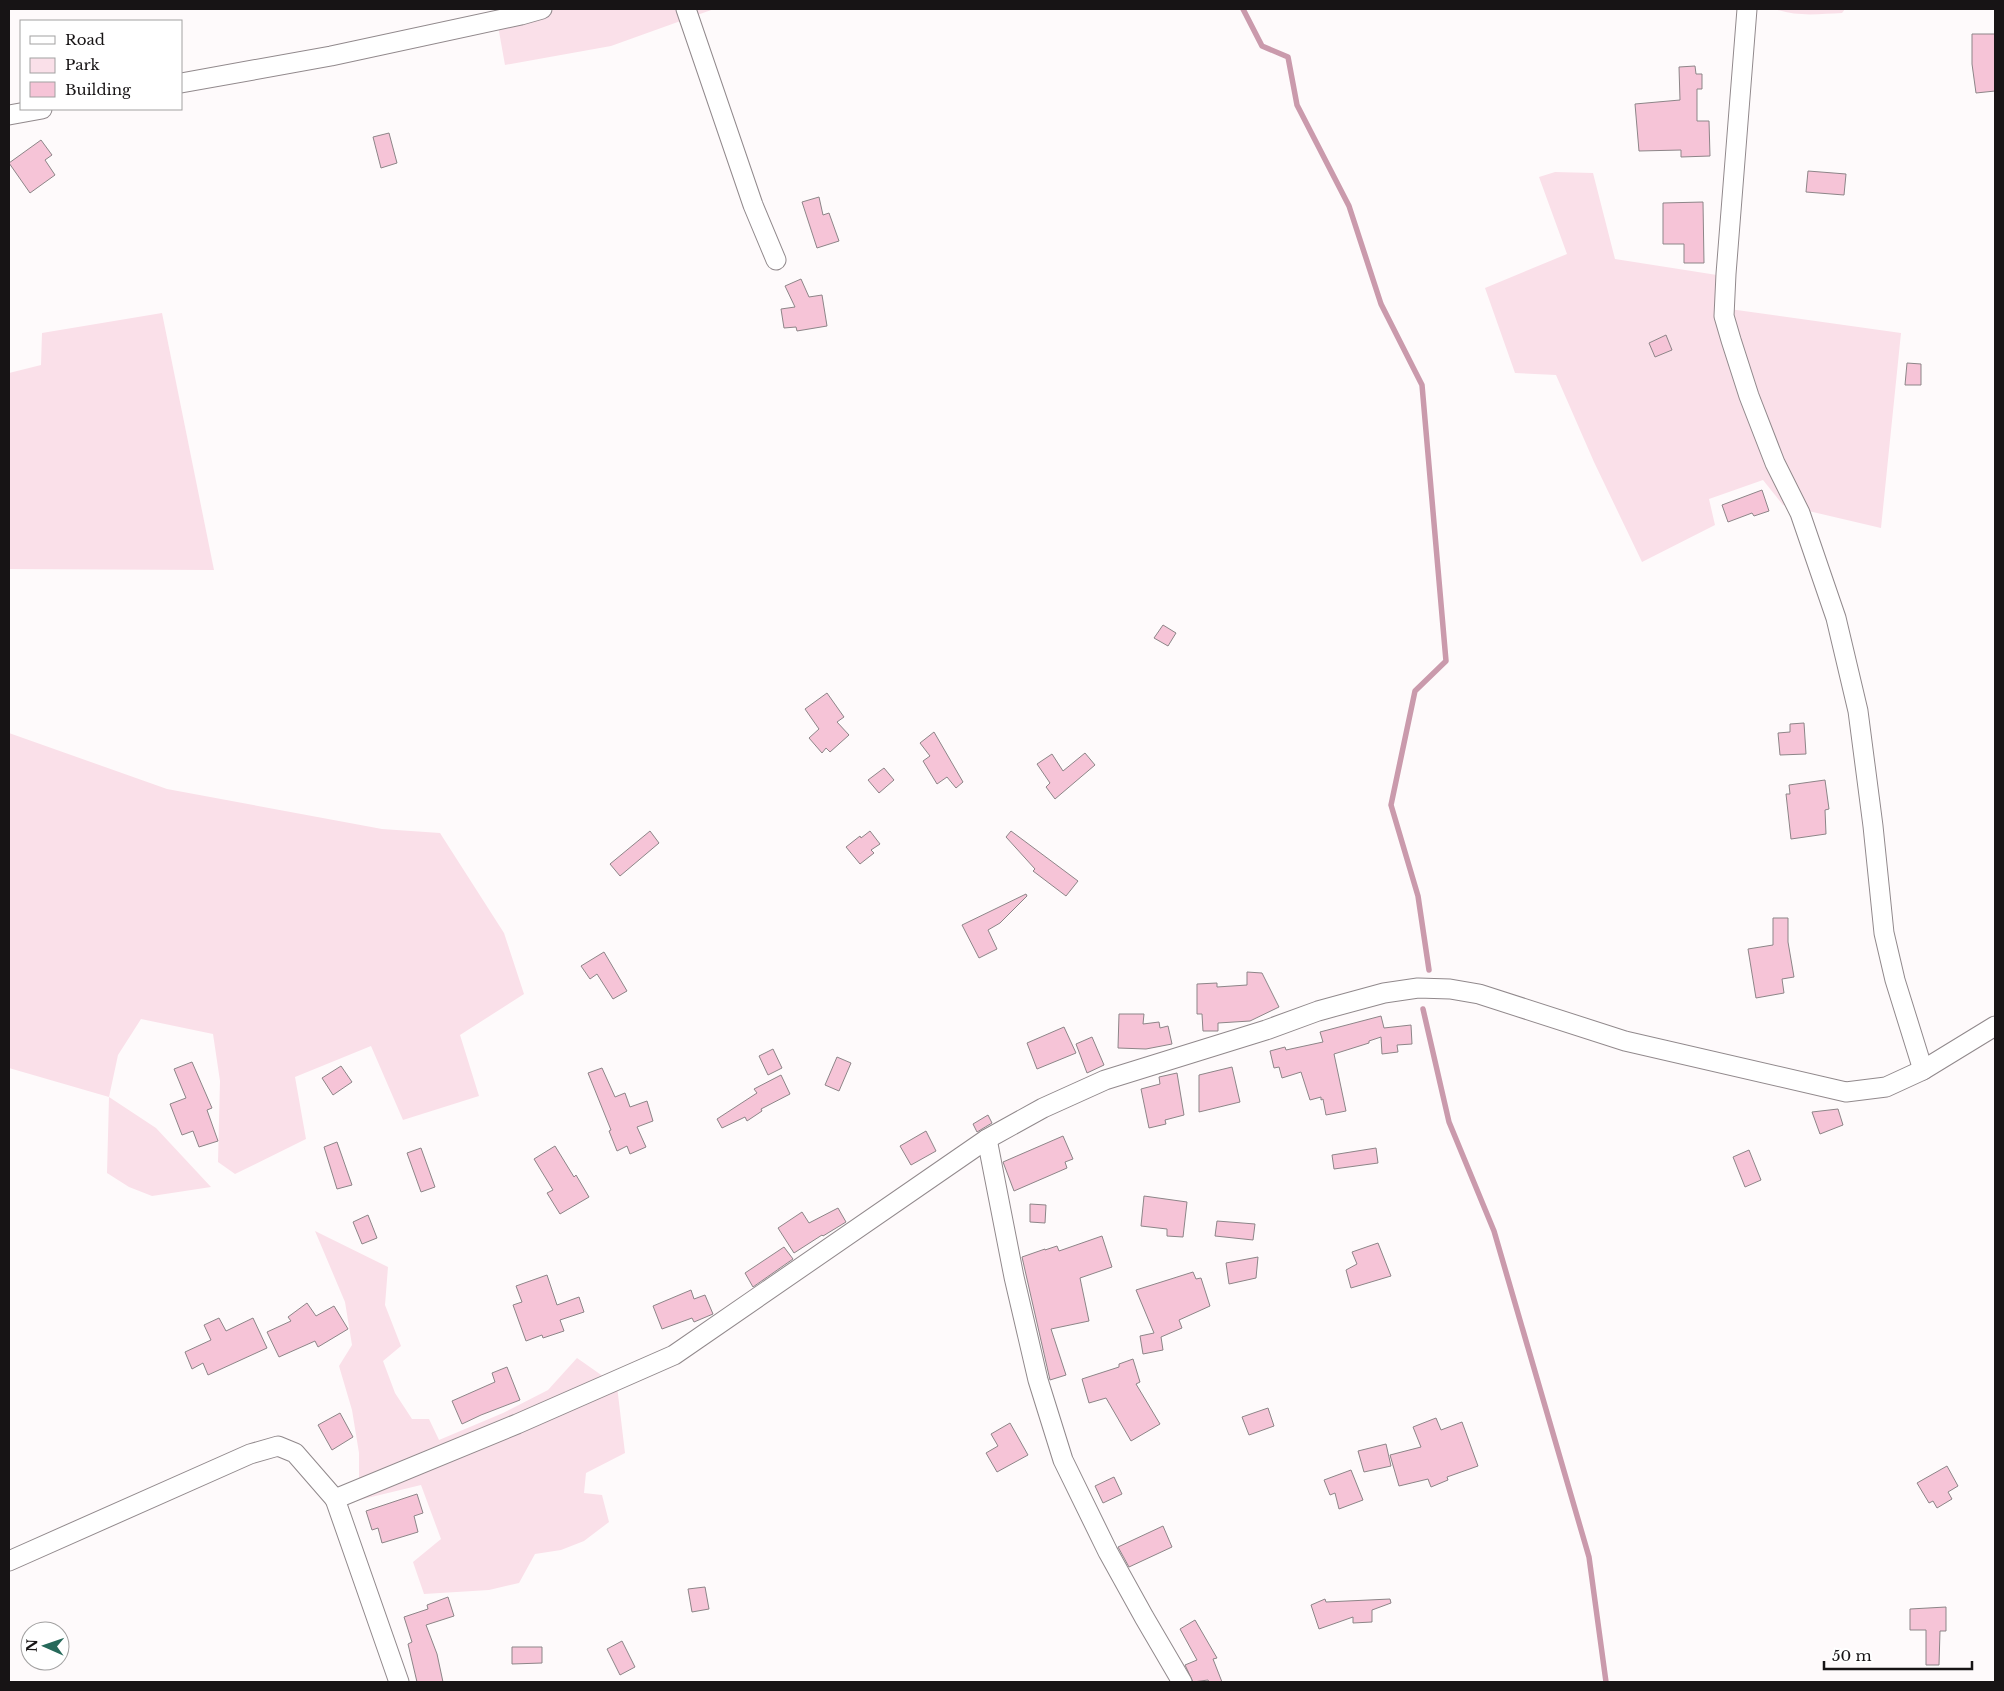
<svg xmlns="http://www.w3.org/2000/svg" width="2004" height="1691" font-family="'Libre Baskerville',serif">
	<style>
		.green { fill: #fae0e9 }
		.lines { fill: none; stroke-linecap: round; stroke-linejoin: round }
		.stream { stroke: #ca9aac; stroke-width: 5.5 }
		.building { fill: #f6c4d7; stroke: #8d8588 }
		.street-casing { stroke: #91898c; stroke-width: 21 }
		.street { stroke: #fff; stroke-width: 19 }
	</style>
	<rect width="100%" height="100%" fill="#fefafb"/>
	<g class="green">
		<polygon points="495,9 714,9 611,46 505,65"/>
		<path d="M1775,9H1845L1842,13C1820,14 1796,17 1775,9Z"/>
		<polygon points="1555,172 1593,173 1615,259 1717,275 1715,307 1901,333 1881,528 1783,505 1763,480 1709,499 1715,525 1642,562 1594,462 1556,375 1515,373 1485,288 1567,254 1539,177"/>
		<polygon points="162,313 214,570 9,569 9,373 41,365 42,333"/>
		<polygon points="9,733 167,789 382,829 440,833 504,933 524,994 460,1035 479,1096 403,1120 371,1046 295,1077 306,1139 235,1174 218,1162 220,1081 213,1034 141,1019 118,1055 109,1097 156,1128 211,1187 152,1196 129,1187 107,1173 109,1097 9,1068"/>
		<polygon points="315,1231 388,1267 385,1305 401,1346 383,1361 395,1393 412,1419 429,1419 439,1440 503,1413 548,1390 577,1358 617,1386 625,1453 586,1473 584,1493 602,1495 609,1522 584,1541 561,1550 535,1554 519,1583 489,1590 424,1594 413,1562 441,1539 421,1485 359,1500 359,1453 352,1410 339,1366 352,1345 345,1302"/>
	</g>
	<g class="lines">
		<g class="stream">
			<polyline points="1243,9 1262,46 1288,57 1297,105 1349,206 1381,304 1422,385 1446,661 1415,691 1391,805 1418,896 1429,970"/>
			<polyline points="1423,1009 1449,1122 1494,1231 1589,1557 1606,1682"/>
		</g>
	</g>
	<g class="building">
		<polygon points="1972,34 1995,34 1995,91 1976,93 1972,64"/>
		<polygon points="1695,66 1696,74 1702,74 1702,89 1697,89 1697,121 1709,121 1710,156 1681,157 1681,150 1639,151 1635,104 1680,100 1679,67"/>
		<polygon points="389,133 397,163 381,168 373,137"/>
		<polygon points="41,140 52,155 45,160 55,175 30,193 9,163"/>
		<polygon points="1808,171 1846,174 1844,195 1806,192"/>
		<polygon points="819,197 823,215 829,213 839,241 817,248 802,202"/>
		<polygon points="1703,202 1704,263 1684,263 1684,244 1663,244 1663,203"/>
		<polygon points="801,279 809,297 822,295 827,326 797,331 796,327 784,328 781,309 795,307 785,286"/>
		<polygon points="1666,335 1672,350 1655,357 1649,343"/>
		<polygon points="1907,363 1921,364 1921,385 1905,385"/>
		<polygon points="1762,490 1769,511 1754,516 1752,513 1728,522 1722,505"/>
		<polygon points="1163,625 1176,633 1168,646 1154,638"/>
		<polygon points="827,693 844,717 837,722 849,735 830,752 826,748 822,753 809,738 819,729 805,709"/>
		<polygon points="1804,723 1806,754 1780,755 1778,733 1790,732 1790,724"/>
		<polygon points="934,732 963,782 956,788 947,777 937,784 923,761 930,756 920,743"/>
		<polygon points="1085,753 1095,765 1055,799 1046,787 1050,783 1037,764 1052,754 1063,771"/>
		<polygon points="884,768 894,780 879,793 868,780"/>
		<polygon points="1825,780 1829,809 1825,810 1826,834 1791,839 1786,794 1790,794 1789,785"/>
		<polygon points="650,831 659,843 620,876 610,864"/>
		<polygon points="870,831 880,844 871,850 874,853 860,864 846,847 860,836 861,838"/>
		<polygon points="1011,831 1078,881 1066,896 1033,871 1035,869 1006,837"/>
		<polygon points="1026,894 1027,896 1000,923 988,930 997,949 979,958 962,925"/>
		<polygon points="1773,918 1788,918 1788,942 1794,977 1782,979 1784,993 1756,998 1748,949 1773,945"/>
		<polygon points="604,952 627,991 613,999 597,974 590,979 581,966"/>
		<polygon points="1247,972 1262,973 1279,1007 1250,1021 1218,1023 1218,1031 1203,1031 1202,1014 1197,1014 1197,984 1217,983 1217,987 1247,985"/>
		<polygon points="1119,1014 1144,1014 1143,1024 1159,1022 1160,1028 1168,1026 1172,1044 1146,1049 1118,1048"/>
		<polygon points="1381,1016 1384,1028 1411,1025 1412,1044 1397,1045 1398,1052 1382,1054 1381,1037 1369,1041 1369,1043 1334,1054 1346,1111 1326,1115 1323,1099 1321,1100 1321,1097 1310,1100 1301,1072 1282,1078 1279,1067 1274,1068 1270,1051 1285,1047 1286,1050 1323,1042 1320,1032"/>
		<polygon points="1064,1027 1076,1053 1037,1069 1027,1043"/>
		<polygon points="1092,1037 1104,1065 1087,1073 1076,1044"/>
		<polygon points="773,1049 782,1068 768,1075 759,1056"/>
		<polygon points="837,1057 851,1063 839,1091 825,1085"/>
		<polygon points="192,1062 212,1108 207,1110 218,1141 199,1147 193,1131 182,1135 170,1104 186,1098 174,1069"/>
		<polygon points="341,1066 352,1082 333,1095 322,1078"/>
		<polygon points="1232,1067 1240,1102 1199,1112 1199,1075"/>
		<polygon points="602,1068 615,1097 625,1093 630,1107 647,1101 653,1121 637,1127 646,1147 630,1154 627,1146 617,1151 609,1131 611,1130 588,1073"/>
		<polygon points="1177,1073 1184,1115 1165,1120 1166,1124 1149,1128 1141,1089 1160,1084 1159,1077"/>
		<polygon points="781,1075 790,1094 761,1109 762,1111 747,1121 745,1117 722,1128 717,1119 757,1093 754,1089"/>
		<polygon points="1838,1109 1843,1125 1820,1134 1812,1112"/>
		<polygon points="988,1115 992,1123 977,1132 973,1124"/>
		<polygon points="926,1131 936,1151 911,1165 900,1146"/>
		<polygon points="1063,1136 1073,1159 1065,1162 1067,1168 1014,1191 1003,1162"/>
		<polygon points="337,1142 352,1185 337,1189 324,1147"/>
		<polygon points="555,1146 574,1177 576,1175 589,1197 560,1214 547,1193 553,1190 534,1159"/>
		<polygon points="421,1148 435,1187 421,1192 407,1153"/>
		<polygon points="1376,1148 1378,1163 1334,1169 1332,1155"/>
		<polygon points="1749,1150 1761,1180 1745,1187 1733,1157"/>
		<polygon points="1144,1196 1187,1202 1183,1237 1167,1236 1167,1229 1141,1226"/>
		<polygon points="1030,1204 1046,1205 1045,1223 1030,1222"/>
		<polygon points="838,1208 846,1222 823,1236 822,1235 794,1253 778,1228 802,1212 809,1223"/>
		<polygon points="368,1215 377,1238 362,1244 353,1222"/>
		<polygon points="1217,1221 1255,1224 1253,1240 1215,1236"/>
		<polygon points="1102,1236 1112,1267 1080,1278 1089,1321 1051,1329 1066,1375 1050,1380 1022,1257 1045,1249 1045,1250 1057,1246 1059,1251"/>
		<polygon points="1378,1243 1391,1276 1351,1288 1346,1270 1357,1264 1352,1252"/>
		<polygon points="784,1247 793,1259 753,1287 745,1273"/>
		<polygon points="1258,1257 1256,1278 1229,1284 1226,1263"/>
		<polygon points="1193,1272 1196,1279 1201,1278 1210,1306 1179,1320 1182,1328 1161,1337 1163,1350 1143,1354 1140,1336 1154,1333 1136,1290"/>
		<polygon points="547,1275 557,1305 579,1297 584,1312 560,1320 564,1331 543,1338 542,1335 526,1341 513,1305 522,1302 516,1286"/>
		<polygon points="691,1290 694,1299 705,1295 713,1314 694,1322 692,1318 662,1329 653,1306"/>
		<polygon points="307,1303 316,1316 334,1306 348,1329 318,1347 315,1341 279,1357 267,1332 291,1321 288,1317"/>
		<polygon points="219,1318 226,1331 253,1318 267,1348 208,1375 203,1363 192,1369 185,1352 211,1340 204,1325"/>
		<polygon points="1133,1359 1140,1382 1136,1384 1160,1424 1131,1441 1106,1398 1089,1403 1082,1379 1119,1367 1119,1364"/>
		<polygon points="507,1367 520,1400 481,1415 462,1424 452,1401 495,1382 492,1373"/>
		<polygon points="1268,1408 1274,1426 1249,1435 1242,1417"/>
		<polygon points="340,1413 353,1437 332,1450 318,1425"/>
		<polygon points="1436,1418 1441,1430 1462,1422 1478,1466 1447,1477 1448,1480 1431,1487 1428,1479 1399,1486 1390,1455 1421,1447 1413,1427"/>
		<polygon points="1010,1423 1028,1455 997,1472 986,1453 998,1446 991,1434"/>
		<polygon points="1386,1444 1391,1466 1364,1472 1358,1451"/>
		<polygon points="1947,1466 1958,1486 1948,1492 1952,1499 1937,1508 1933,1501 1929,1503 1917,1483"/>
		<polygon points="1351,1470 1363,1500 1339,1509 1335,1493 1330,1495 1324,1480"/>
		<polygon points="1114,1477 1122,1494 1103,1503 1095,1486"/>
		<polygon points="417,1494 423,1513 414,1516 418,1532 382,1543 378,1528 372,1530 366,1511"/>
		<polygon points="1163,1526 1172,1547 1129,1567 1118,1547"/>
		<polygon points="705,1587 709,1609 692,1612 688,1589"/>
		<polygon points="448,1597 454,1616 426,1625 437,1654 443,1682 417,1682 408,1644 412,1642 404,1617 428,1609 427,1605"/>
		<polygon points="1325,1599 1326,1602 1390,1599 1391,1603 1372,1610 1372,1622 1353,1623 1353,1617 1319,1629 1311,1605"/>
		<polygon points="1946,1607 1946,1631 1940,1631 1939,1665 1926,1665 1926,1630 1910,1630 1910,1609"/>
		<polygon points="1195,1620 1217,1658 1213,1659 1222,1682 1209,1682 1208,1680 1193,1682 1185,1665 1197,1660 1180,1629"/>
		<polygon points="622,1641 635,1667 620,1675 607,1649"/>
		<polygon points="512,1647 542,1647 542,1663 512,1664"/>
	</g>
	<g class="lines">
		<defs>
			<g id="street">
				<polyline points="686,9 753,205 776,260"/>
				<polyline points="1747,9 1726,274 1724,316 1731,340 1749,396 1775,463 1800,513 1836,618 1858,711 1873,826 1884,933 1895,980 1923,1070"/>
				<polyline points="181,83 331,56 521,15 542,9"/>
				<polyline points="9,115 42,109"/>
				<polyline points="987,1139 1014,1277 1038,1380 1063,1460 1108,1552 1144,1617 1182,1682"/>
				<polyline points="9,1561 250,1454 278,1446 295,1453 335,1499"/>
				<polyline points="399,1682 335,1499 517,1424 674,1355 987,1139 1043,1108 1105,1080 1266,1030 1318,1011 1384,993 1418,988 1450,989 1479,994 1625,1041 1846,1092 1886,1087 1923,1070 1995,1026"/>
			</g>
		</defs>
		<use href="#street" class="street-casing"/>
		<use href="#street" class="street"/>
	</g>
	<rect width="2004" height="1691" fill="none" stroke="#171415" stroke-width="20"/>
	<rect x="20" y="20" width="162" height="90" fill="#ffffff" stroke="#a2a1a1"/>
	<rect x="30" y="36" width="25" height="8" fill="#ffffff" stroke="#a2a1a1"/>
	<text x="65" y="45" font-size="15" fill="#171415">Road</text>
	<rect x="30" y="58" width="25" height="15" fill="#fae0e9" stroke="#a2a1a1"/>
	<text x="65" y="70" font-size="15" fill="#171415">Park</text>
	<rect x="30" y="82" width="25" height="15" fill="#f6c4d7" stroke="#a2a1a1"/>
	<text x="65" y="95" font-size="15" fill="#171415">Building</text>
	<g transform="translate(45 1646) rotate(272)"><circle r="24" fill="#ffffff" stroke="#a2a1a1"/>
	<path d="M0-4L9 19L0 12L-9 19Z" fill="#26695a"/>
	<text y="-8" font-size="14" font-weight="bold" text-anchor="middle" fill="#171415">N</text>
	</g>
	<path d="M1824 1661v8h148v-8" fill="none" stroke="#171415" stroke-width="2.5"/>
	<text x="1832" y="1661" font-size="15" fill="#171415" stroke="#ffffff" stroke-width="4" paint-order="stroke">50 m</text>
</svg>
